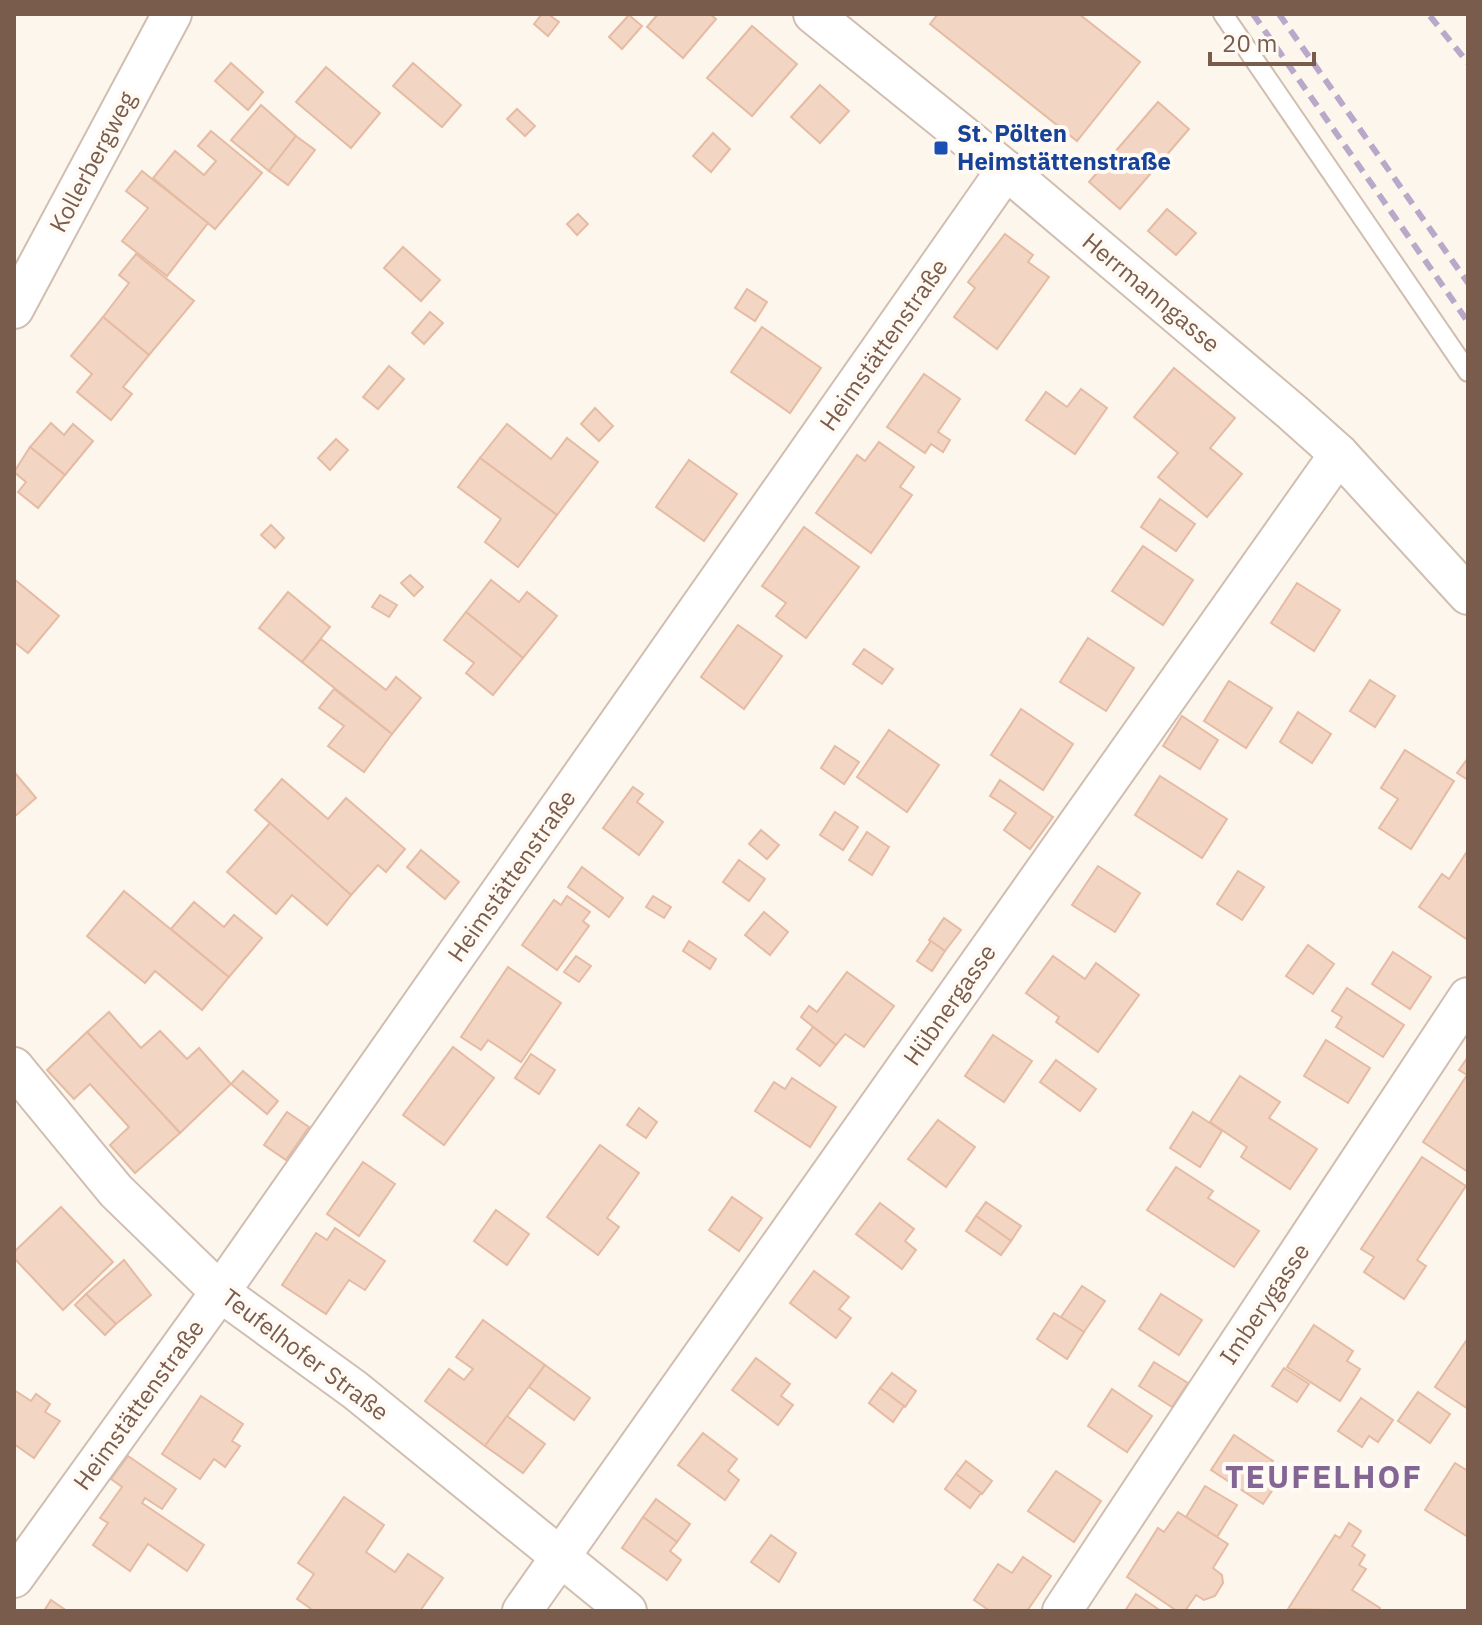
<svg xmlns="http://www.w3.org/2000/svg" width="1482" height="1625" font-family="'IBM Plex Sans',sans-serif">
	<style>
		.building { fill: #f3d5c3; stroke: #e6bba3; stroke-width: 2 }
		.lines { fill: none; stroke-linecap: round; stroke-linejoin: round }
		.lane-casing { stroke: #d1beb0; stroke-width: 22 }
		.street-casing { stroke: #d1beb0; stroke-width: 42 }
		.lane { stroke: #fff; stroke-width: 18 }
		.street { stroke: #fff; stroke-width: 38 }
		.rail { stroke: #b9a8c9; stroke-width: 6; stroke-dasharray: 12 8; stroke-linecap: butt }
		.transit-dot { fill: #1a4fb4; stroke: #fffaf3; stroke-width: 3 }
		.labels { text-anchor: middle; stroke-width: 8; stroke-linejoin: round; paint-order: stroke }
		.transit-label { font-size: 24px; font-weight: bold; fill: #164399; stroke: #fffaf3; text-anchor: start }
		.street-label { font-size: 24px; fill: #7a5c4d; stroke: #fffaf3 }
		.district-label { font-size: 32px; font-weight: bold; letter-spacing: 2px; fill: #846695; stroke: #fffaf3 }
	</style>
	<rect width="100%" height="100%" fill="#fdf6ec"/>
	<g class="building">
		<polygon points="542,14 548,14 559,22 548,36 534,24"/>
		<polygon points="658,14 710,14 716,19 683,58 647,27"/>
		<polygon points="938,14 1079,14 1140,62 1077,141 930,24"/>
		<polygon points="629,15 642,26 622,49 609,37"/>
		<polygon points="752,26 797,64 752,116 707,78"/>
		<polygon points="231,63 263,92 248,110 215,81"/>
		<polygon points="413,63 461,105 442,127 393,86"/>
		<polygon points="326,67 380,113 351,148 296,102"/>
		<polygon points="820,85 849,111 820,143 791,117"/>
		<polygon points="1158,102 1189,129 1120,209 1089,182"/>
		<polygon points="261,105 296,136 269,171 231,140"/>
		<polygon points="517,109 535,126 525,136 507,119"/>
		<polygon points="211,131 262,173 215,229 153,178 175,151 204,175 216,161 198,146"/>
		<polygon points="713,133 730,149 711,172 693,156"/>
		<polygon points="296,136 315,150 288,185 269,171"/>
		<polygon points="142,171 208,223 167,276 122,241 148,208 126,191"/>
		<polygon points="1167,209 1196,233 1176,255 1148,231"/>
		<polygon points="578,214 588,224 577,235 567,224"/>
		<polygon points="1005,234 1033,255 1028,262 1049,277 997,349 954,317 975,288 968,282"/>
		<polygon points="403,247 440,280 421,301 384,268"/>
		<polygon points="136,254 194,301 149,355 103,317 129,283 119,275"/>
		<polygon points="747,289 767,302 755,321 735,308"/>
		<polygon points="430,312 443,323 424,344 412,333"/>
		<polygon points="103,317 149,355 123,387 132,394 111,420 77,392 92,374 71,356"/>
		<polygon points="762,327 821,368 790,413 731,372"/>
		<polygon points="389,366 404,379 378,409 363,397"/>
		<polygon points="1174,368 1235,418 1210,448 1242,474 1207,517 1158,477 1178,453 1134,417"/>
		<polygon points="924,374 960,399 938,432 950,440 943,452 931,444 925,453 887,427"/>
		<polygon points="1081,389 1107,408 1075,454 1026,420 1046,392 1067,407"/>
		<polygon points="595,408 613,426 599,441 581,424"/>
		<polygon points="51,423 64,435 73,424 93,441 65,475 30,447"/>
		<polygon points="507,424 551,459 567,438 598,462 557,515 480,458"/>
		<polygon points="336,439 348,450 330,470 318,458"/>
		<polygon points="879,442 914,467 900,487 912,495 871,553 816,513 857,455 865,461"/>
		<polygon points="30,447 65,475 38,508 18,492 26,482 14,472"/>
		<polygon points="480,458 557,515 518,567 485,542 501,519 458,487"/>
		<polygon points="689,460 737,494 704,541 656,507"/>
		<polygon points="1160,499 1195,524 1176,551 1141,527"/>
		<polygon points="271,525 284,538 275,548 261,535"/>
		<polygon points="804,527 859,567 806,638 776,616 786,603 762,586"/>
		<polygon points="1143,546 1193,580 1163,625 1112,591"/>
		<polygon points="410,575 423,587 414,596 401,583"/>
		<polygon points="14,579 59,616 28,653 14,642"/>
		<polygon points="491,580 519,602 527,592 557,616 523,658 466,612"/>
		<polygon points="1297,583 1340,610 1314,651 1271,623"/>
		<polygon points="288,592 330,627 302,662 259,628"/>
		<polygon points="380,595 397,605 389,617 372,607"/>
		<polygon points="466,612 523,658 493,695 466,673 474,663 444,640"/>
		<polygon points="738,625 782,656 744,709 701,677"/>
		<polygon points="1088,638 1134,668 1106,711 1060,682"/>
		<polygon points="321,639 386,690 396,677 421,698 392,734 302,662"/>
		<polygon points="864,649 893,669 882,684 853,664"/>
		<polygon points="1370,680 1395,696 1375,727 1350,711"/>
		<polygon points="1229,681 1272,708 1246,748 1204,721"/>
		<polygon points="334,689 392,734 364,772 328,746 344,726 319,708"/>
		<polygon points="1021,709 1073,744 1043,790 991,755"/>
		<polygon points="1298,712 1331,734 1312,763 1280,742"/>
		<polygon points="1182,716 1218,740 1200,769 1163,746"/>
		<polygon points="889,730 939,765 907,812 857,777"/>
		<polygon points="835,746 859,762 844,784 821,768"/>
		<polygon points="1405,750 1454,781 1411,849 1379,828 1398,799 1381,788"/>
		<polygon points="1468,758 1468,780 1457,773"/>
		<polygon points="15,773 36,798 14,817 14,774"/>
		<polygon points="1160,776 1227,819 1202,858 1135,815"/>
		<polygon points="282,779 328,819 346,798 405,849 386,872 378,865 351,895 255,810"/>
		<polygon points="1000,780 1053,817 1030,849 1004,830 1016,813 990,796"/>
		<polygon points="633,787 643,794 637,802 663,822 639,855 603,828"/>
		<polygon points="835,812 858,827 843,850 820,835"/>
		<polygon points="270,823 351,895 327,925 292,895 276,914 227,872"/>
		<polygon points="761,830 779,845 767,859 749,844"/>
		<polygon points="867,832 889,847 872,875 849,860"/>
		<polygon points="421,850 459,882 445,899 407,867"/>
		<polygon points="1468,850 1468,940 1419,907 1442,874 1449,879"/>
		<polygon points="739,860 765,879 749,901 723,882"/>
		<polygon points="1098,866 1140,893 1115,932 1072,905"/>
		<polygon points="582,867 623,898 609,917 568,887"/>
		<polygon points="1238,871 1264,887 1242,920 1217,904"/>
		<polygon points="124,891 229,977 202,1010 155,971 145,983 87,936"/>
		<polygon points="567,896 590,912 583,921 589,926 557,970 522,945 554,900 561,905"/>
		<polygon points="653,896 671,907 664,918 646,907"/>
		<polygon points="194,902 224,927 234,915 262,938 229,977 171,929"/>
		<polygon points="764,912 788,932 770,955 745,935"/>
		<polygon points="944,918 961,930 945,951 929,940"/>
		<polygon points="689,941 716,959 710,969 683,951"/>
		<polygon points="931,941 945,951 932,971 917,961"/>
		<polygon points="1308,945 1334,964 1313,994 1286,976"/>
		<polygon points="1393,952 1431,977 1410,1009 1372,984"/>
		<polygon points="576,956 591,966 579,982 564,972"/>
		<polygon points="1053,956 1085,979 1096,963 1139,995 1098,1052 1056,1022 1059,1017 1026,993"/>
		<polygon points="508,967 561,1003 521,1062 488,1040 481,1050 461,1037"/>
		<polygon points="847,972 894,1006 864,1047 845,1034 836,1045 801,1017 809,1006 817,1012"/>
		<polygon points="1347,988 1404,1025 1383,1057 1336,1027 1342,1017 1332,1011"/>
		<polygon points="109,1012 141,1048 160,1031 187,1059 199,1048 231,1084 180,1133 87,1032"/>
		<polygon points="813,1027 836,1045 820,1066 797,1049"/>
		<polygon points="87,1032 180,1133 135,1173 110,1145 129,1127 90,1084 74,1099 47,1070"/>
		<polygon points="993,1035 1032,1061 1004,1102 965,1076"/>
		<polygon points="1326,1040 1370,1068 1348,1103 1304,1076"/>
		<polygon points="453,1047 494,1078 444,1145 403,1115"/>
		<polygon points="531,1054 555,1070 539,1094 515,1078"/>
		<polygon points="1468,1057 1468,1172 1423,1142 1467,1075 1459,1070"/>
		<polygon points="1056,1060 1096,1089 1080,1111 1040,1082"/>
		<polygon points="243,1071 278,1101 267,1114 231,1084"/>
		<polygon points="1240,1076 1280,1102 1269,1118 1317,1149 1290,1189 1241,1157 1247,1147 1210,1122"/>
		<polygon points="792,1078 836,1107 810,1147 755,1111 774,1082 785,1089"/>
		<polygon points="639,1108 657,1122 646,1138 627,1125"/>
		<polygon points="287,1112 309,1127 286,1160 264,1145"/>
		<polygon points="1193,1112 1222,1131 1200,1167 1170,1148"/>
		<polygon points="938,1120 975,1147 946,1187 908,1159"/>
		<polygon points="600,1145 639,1173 607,1218 619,1227 598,1255 547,1217"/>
		<polygon points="1422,1157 1466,1186 1417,1260 1426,1266 1404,1299 1364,1272 1374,1257 1361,1249"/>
		<polygon points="363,1162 395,1184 359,1236 327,1214"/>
		<polygon points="1176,1167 1213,1191 1208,1198 1259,1231 1234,1267 1147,1210"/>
		<polygon points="732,1197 762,1218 739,1251 709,1230"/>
		<polygon points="986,1202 1021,1226 1011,1241 976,1216"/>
		<polygon points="880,1203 914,1229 905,1241 916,1250 902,1269 856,1234"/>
		<polygon points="61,1207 113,1262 63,1310 14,1258 14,1252"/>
		<polygon points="496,1210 529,1234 507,1265 474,1241"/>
		<polygon points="976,1216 1011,1241 1001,1255 966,1231"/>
		<polygon points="335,1228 385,1261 365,1290 349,1280 326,1314 282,1285 316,1233 327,1240"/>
		<polygon points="124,1260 151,1295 116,1324 86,1294"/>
		<polygon points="814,1271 849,1297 839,1309 851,1318 836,1338 790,1303"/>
		<polygon points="1082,1286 1105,1301 1084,1332 1061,1317"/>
		<polygon points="86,1294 116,1324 105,1335 75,1305"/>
		<polygon points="1161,1294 1202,1320 1179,1355 1139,1329"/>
		<polygon points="1054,1313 1084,1332 1067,1359 1037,1339"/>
		<polygon points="483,1320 545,1365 485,1446 425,1401 449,1369 464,1380 473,1369 456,1357"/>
		<polygon points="1314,1325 1353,1351 1347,1361 1360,1369 1340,1401 1287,1367"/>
		<polygon points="1468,1338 1468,1409 1435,1387"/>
		<polygon points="756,1358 790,1384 781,1396 793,1405 778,1425 732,1390"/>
		<polygon points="1154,1362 1188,1383 1172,1407 1139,1386"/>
		<polygon points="545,1365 590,1398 574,1420 529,1387"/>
		<polygon points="1284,1368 1309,1384 1297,1402 1272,1386"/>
		<polygon points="892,1373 916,1391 905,1407 880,1388"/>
		<polygon points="880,1388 904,1406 893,1422 869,1403"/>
		<polygon points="1112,1389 1152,1416 1127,1452 1088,1426"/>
		<polygon points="14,1390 31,1401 36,1394 50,1404 45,1412 60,1421 34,1458 14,1444"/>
		<polygon points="1418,1392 1450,1414 1430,1443 1398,1421"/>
		<polygon points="201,1396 243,1424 232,1441 240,1446 225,1467 214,1459 200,1479 162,1454"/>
		<polygon points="1361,1398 1393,1420 1378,1442 1369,1436 1362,1447 1338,1431"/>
		<polygon points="507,1416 545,1444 523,1473 485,1446"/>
		<polygon points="703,1433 737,1459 728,1471 739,1480 725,1500 678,1465"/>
		<polygon points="1234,1435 1273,1461 1264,1473 1278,1482 1263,1504 1211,1470"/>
		<polygon points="128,1456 176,1489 162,1509 145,1498 142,1503 204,1545 187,1571 148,1544 130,1571 93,1545 108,1523 100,1518 122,1487 111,1479"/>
		<polygon points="966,1461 992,1481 982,1494 956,1474"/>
		<polygon points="1455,1463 1468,1471 1468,1537 1425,1510"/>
		<polygon points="1056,1471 1101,1501 1074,1542 1028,1511"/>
		<polygon points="956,1474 981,1493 970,1508 945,1489"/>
		<polygon points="1205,1486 1237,1505 1217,1537 1186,1517"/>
		<polygon points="344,1497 384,1525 366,1552 395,1572 408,1554 443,1578 420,1611 314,1611 297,1599 314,1574 298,1563"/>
		<polygon points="656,1499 690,1524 677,1542 643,1517"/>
		<polygon points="1178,1512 1228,1544 1213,1568 1222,1575 1223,1583 1215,1596 1204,1600 1196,1595 1185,1611 1177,1611 1127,1577 1158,1528 1164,1532"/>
		<polygon points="643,1517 677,1542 670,1551 681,1560 667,1580 622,1548"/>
		<polygon points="1349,1523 1361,1531 1352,1546 1365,1555 1359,1565 1366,1569 1352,1590 1380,1608 1378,1611 1288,1609 1335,1535 1340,1538"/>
		<polygon points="771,1535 796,1553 779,1582 751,1562"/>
		<polygon points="1023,1557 1051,1576 1027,1611 990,1611 974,1600 998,1564 1012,1573"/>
		<polygon points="1136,1594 1161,1611 1125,1611"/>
		<polygon points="51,1600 67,1611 44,1611"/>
	</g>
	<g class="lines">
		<defs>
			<polyline id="lane" points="1223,14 1468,372"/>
			<g id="street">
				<polyline points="813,14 1006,170 1292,412 1339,454 1468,595"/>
				<polyline points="14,309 172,14"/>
				<polyline points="14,1067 116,1191 220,1292 355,1390 627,1611"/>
				<polyline points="14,1578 220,1292 1006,170"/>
				<polyline points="522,1611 1339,454"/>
				<polyline points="1062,1611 1468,997"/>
			</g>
		</defs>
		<use href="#lane" class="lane-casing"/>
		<use href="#street" class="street-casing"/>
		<use href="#lane" class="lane"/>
		<use href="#street" class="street"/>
		<g class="rail">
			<polyline points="1253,14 1468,322"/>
			<polyline points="1279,14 1468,283"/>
			<polyline points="1430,16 1468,63"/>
		</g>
	</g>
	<rect class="transit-dot" x="933" y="140" width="16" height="16" rx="4"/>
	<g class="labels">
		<g class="transit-label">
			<text x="957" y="142">St. Pölten<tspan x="957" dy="28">Heimstättenstraße</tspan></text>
		</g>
		<g class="street-label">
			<text transform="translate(93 162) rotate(-62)" y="8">Kollerbergweg</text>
			<text transform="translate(1151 293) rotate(40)" y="8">Herrmanngasse</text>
			<text transform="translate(884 345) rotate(-55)" y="8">Heimstättenstraße</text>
			<text transform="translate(512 876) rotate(-55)" y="8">Heimstättenstraße</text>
			<text transform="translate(950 1005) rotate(-55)" y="8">Hübnergasse</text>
			<text transform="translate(1265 1304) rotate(-56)" y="8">Imberygasse</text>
			<text transform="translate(305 1355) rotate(37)" y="8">Teufelhofer Straße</text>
			<text transform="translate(139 1405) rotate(-54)" y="8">Heimstättenstraße</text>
		</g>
		<g class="district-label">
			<text x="1324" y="1488">TEUFELHOF</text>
		</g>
	</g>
	<rect width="1482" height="1625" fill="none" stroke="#7a5c4d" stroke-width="32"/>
	<path d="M1210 52v12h104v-12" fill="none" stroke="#7a5c4d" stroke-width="4"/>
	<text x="1222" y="52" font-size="24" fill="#7a5c4d" stroke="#fffaf3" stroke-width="6" paint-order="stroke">20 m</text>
</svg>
